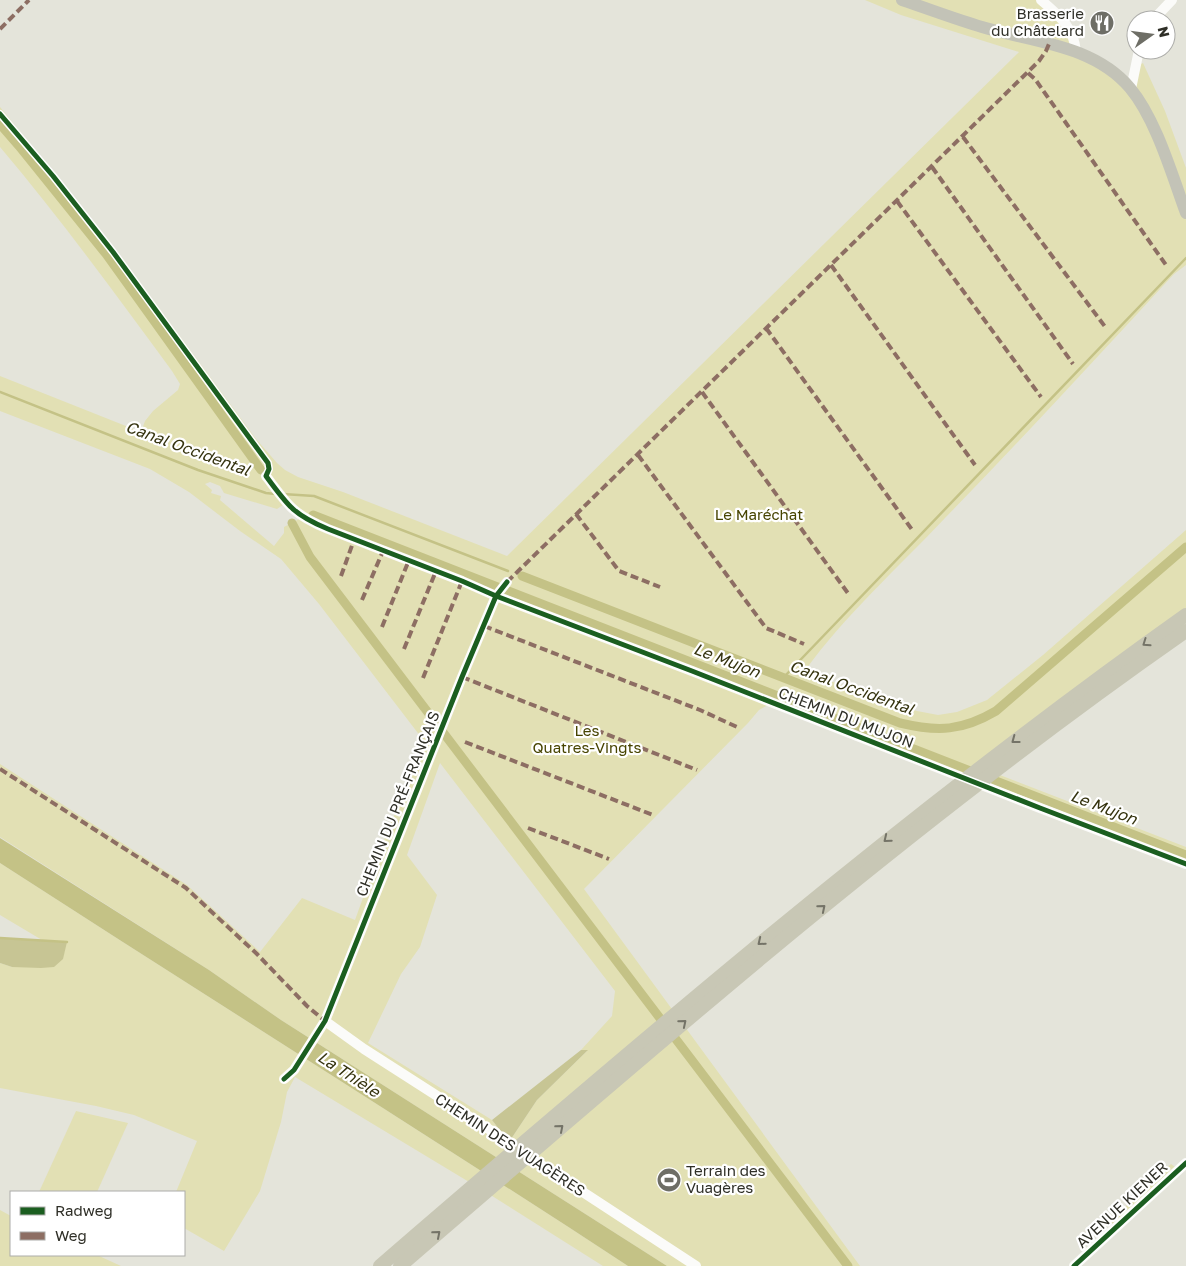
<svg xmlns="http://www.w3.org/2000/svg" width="1186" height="1266" font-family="'Golos Text',sans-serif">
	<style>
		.green { fill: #e2e0b4; fill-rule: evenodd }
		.forest { fill: #c7c594 }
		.water { fill: #c4c286 }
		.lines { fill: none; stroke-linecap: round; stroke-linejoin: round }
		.stream { stroke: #c4c286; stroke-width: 2.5 }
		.canal { stroke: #c4c286; stroke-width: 9 }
		.minor { stroke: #fbfbf9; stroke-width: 10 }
		.major { stroke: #c3c3b7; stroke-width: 12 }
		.highway { stroke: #c8c7b5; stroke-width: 14 }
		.quiet { stroke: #8d6e63; stroke-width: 4; stroke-dasharray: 8 4; stroke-linecap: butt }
		.cycleway-casing { stroke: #fff; stroke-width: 8 }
		.cycleway { stroke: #1b5e20; stroke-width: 5 }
		.oneway { stroke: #747367 }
		.labels { text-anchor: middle; stroke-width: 4.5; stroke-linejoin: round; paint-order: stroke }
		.poi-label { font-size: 15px; fill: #2f2f27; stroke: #fff; text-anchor: end }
		.park-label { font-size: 15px; fill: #474400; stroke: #fff }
		.street-label { font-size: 15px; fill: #2f2f27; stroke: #fff }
		.water-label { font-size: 16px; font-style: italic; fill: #35330f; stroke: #fff }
	</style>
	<rect width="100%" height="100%" fill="#e4e4da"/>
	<g class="green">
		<path d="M865,0H1041L1065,22L1076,51L1131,89L1135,67L1143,63L1165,111L1186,168V265L1174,274C1098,356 1023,438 945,518C897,569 845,615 804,672L917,711L938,715L957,712L987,700L1043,655L1186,530V611L979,767L1186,847V864L768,705L759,710L748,723L584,889L860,1266H667L281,1020L209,970L0,837V764L187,885L260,952L302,898L355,920L381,848L424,741L319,604L281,559L240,531L189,492L150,469L0,411V376L141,432L145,421L153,411L178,390L180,384L172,371C116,295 61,219 0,147V107L113,246L256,439L277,463L285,470L298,477L343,492L507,556L1019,52L901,15ZM210,482L220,486L224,493L277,509L286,503L303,517L284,527V533L274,546L220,500L221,496L211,493L212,490L205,484ZM440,763L615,991L612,1016L581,1050L587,1051L537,1100L509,1142L492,1120L368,1043L401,974L420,947L437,895L407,855Z"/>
		<path d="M0,863C209,998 420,1130 628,1266H603L489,1194L295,1077L287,1092L281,1122L260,1191L224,1251L184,1228V1192H176L197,1141L134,1115L96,1106L0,1088V963L12,967L66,942L42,940L0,915Z"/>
		<polygon points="76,1111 128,1123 97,1192 39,1192"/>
		<polygon points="1171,1164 1175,1167 1116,1221 1112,1224 1109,1222"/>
		<polygon points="0,1210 11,1216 11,1255 97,1255 121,1266 0,1266"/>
	</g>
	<g class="forest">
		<polygon points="0,938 67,942 63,959 54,967 41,968 12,967 0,963"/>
		<polygon points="581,1050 588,1050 537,1100 509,1142 492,1120"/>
	</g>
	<path class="water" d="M0,838L209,970L281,1020L667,1266H628C420,1130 209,998 0,863Z"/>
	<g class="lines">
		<g class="stream">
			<polyline points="0,392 198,470 266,493 275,494"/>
			<polyline points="283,494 314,496 508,571"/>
			<polyline points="783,678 1186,258"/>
			<polyline points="0,938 67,942"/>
		</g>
		<g class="canal">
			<polyline points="0,124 19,146 106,254 261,470"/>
			<polyline points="313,515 1186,855"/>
			<polyline points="292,523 310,557 848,1266"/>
			<path d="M522,576L900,723C938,732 962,731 996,711L1186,547"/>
		</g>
		<g class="minor">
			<path d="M1041,0C1059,16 1073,26 1076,51"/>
			<polyline points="1153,20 1172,0"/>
			<polyline points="1131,89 1139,50"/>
			<path d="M266,476C288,506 294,515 328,529L462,581L496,596L692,671L1040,808L1186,864"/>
			<polyline points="325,1021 364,1049 509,1142 540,1164 696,1266"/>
			<polyline points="284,1079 294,1070 325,1021 462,677 496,596 507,582"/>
			<polyline points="1074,1266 1186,1163"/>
		</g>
		<path class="major" d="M902,0C929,9 955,19 982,27C1033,42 1094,45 1130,88C1156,119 1172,175 1186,213"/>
		<g class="highway">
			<path d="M380,1266C642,1040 903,816 1186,615"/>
			<path d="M400,1266C655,1046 909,824 1186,631"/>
		</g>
		<g class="quiet">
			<polyline points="0,29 29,0"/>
			<polyline points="1028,73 1035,79 1166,265"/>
			<polyline points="963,137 1106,328"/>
			<polyline points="932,167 1073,364"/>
			<polyline points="897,201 1041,397"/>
			<polyline points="831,265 975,465"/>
			<polyline points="766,328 913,531"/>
			<polyline points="702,392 850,596"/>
			<polyline points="638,455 766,628 804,644"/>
			<polyline points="576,514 619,571 660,587"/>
			<polyline points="341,576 354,540"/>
			<polyline points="507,582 1039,61 1046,51 1049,44"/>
			<polyline points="362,600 383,551"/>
			<polyline points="484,626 700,710 737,727"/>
			<polyline points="382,627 409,560"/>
			<polyline points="404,649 436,571"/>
			<polyline points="462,677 697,770"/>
			<polyline points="423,678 462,581"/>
			<polyline points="465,742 653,815"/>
			<polyline points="0,769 186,888 257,954 307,1006 325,1021"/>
			<polyline points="528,828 609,859"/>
		</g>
		<defs>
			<g id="cycleway">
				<path d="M0,114L53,176L113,252L268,463L269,469L266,476C288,506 294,515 328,529L462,581L496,596L692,671L1040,808L1186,864"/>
				<polyline points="284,1079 294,1070 325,1021 462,677 496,596 507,582"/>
				<polyline points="1074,1266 1186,1163"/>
			</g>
		</defs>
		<use href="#cycleway" class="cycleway-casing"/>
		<use href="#cycleway" class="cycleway"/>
	</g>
	<defs><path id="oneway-chevron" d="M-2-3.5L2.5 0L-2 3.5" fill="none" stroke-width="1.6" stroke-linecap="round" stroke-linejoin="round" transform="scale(1.25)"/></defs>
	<g class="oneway">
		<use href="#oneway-chevron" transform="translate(1146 643) rotate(145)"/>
		<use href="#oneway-chevron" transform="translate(1015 740) rotate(143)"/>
		<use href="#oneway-chevron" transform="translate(887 839) rotate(141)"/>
		<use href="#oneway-chevron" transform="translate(822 908) rotate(-40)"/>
		<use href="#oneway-chevron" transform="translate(761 942) rotate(141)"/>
		<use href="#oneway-chevron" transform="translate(683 1023) rotate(-40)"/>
		<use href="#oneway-chevron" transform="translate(560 1128) rotate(-41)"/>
		<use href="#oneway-chevron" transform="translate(437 1234) rotate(-41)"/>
	</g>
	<defs>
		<symbol id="restaurant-disc" viewBox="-11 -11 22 22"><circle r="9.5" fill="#6e6e66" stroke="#fff"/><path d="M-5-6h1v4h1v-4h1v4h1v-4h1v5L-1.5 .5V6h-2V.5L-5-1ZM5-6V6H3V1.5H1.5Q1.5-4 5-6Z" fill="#fff"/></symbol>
		<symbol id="stadium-disc" viewBox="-11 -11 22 22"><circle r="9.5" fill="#6e6e66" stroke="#fff"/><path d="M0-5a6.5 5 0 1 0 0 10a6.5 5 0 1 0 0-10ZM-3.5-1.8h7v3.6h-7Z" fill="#fff"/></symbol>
	</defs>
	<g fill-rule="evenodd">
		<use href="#restaurant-disc" x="1088" y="9" width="28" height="28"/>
		<use href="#stadium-disc" x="655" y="1166" width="28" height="28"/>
	</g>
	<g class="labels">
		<g class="poi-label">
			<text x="1084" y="19">Brasserie<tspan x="1084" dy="17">du Châtelard</tspan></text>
			<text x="686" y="1176" text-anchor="start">Terrain des<tspan x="686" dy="17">Vuagères</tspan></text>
		</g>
		<g class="park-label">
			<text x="759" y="520">Le Maréchat</text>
			<text x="587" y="736">Les<tspan x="587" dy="17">Quatres-Vingts</tspan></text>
		</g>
		<g class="street-label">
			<text transform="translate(846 718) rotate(21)" y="5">CHEMIN DU MUJON</text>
			<text transform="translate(398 804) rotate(-68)" y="5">CHEMIN DU PRÉ-FRANÇAIS</text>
			<text transform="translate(510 1145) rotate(33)" y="5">CHEMIN DES VUAGÈRES</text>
			<text transform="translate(1122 1205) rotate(-43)" y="5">AVENUE KIENER</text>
		</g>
		<g class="water-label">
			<text transform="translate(188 448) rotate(20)" y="6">Canal Occidental</text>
			<text transform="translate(727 660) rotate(21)" y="6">Le Mujon</text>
			<text transform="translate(852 687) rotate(20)" y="6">Canal Occidental</text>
			<text transform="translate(1104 807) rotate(21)" y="6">Le Mujon</text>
			<text transform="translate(349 1074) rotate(33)" y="6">La Thièle</text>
		</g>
	</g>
	<rect x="10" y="1191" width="175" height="65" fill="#ffffff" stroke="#acaca9"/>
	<rect x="20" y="1207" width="25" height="8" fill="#1b5e20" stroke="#acaca9"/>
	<text x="55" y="1216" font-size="15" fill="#2f2f27">Radweg</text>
	<rect x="20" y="1232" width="25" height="8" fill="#8d6e63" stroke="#acaca9"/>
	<text x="55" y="1241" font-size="15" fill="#2f2f27">Weg</text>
	<g transform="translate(1151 35) rotate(76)"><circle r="24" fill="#ffffff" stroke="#acaca9"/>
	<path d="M0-4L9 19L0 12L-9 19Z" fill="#6e6e66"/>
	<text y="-8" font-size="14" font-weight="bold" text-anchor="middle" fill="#2f2f27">N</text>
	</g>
</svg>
